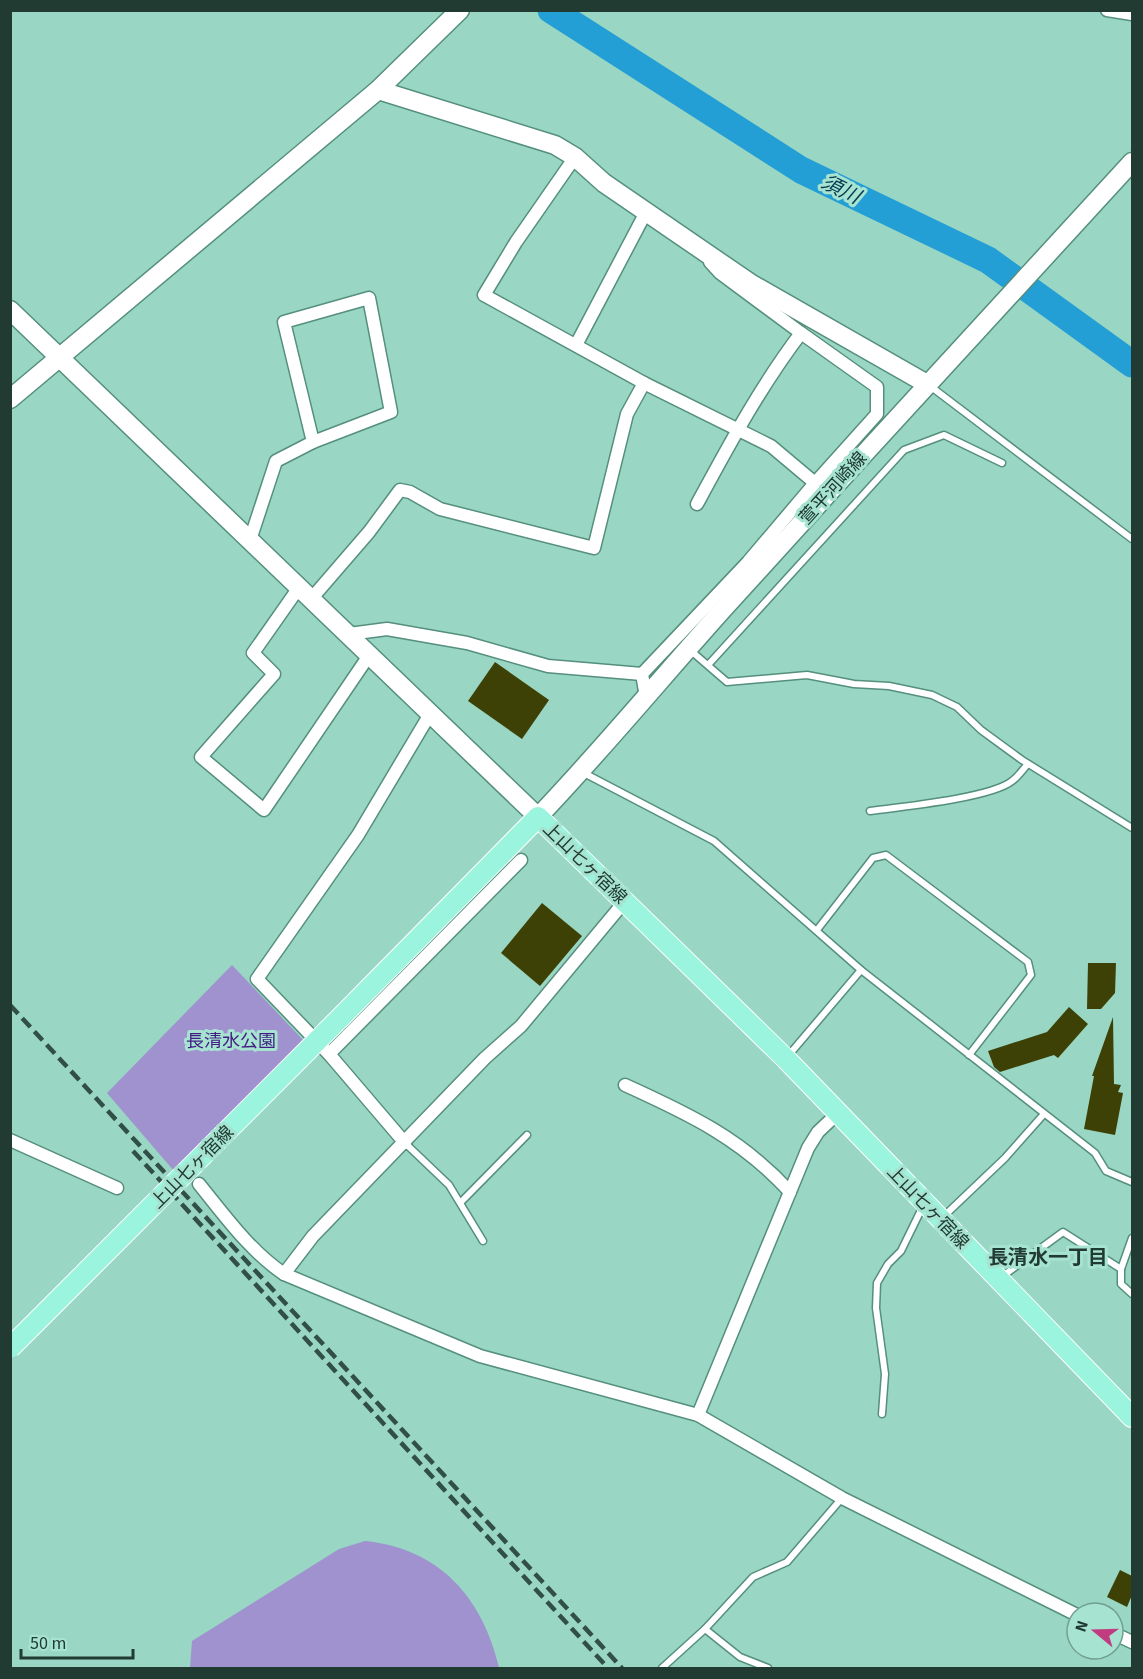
<svg xmlns="http://www.w3.org/2000/svg" width="1143" height="1679" font-family="'Source Sans 3','Noto Sans JP',sans-serif">
	<style>
		.green { fill: #9f92cf }
		.lines { fill: none; stroke-linecap: round; stroke-linejoin: round }
		.river { stroke: #249fd5; stroke-width: 27 }
		.building { fill: #3d4105 }
		.lane-casing { stroke: #558f7e; stroke-width: 9 }
		.street-casing { stroke: #558f7e; stroke-width: 15 }
		.secondary-casing { stroke: #558f7e; stroke-width: 21 }
		.primary-casing { stroke: #fff; stroke-width: 22 }
		.lane { stroke: #fff; stroke-width: 6 }
		.street { stroke: #fff; stroke-width: 12 }
		.secondary { stroke: #fff; stroke-width: 18 }
		.primary { stroke: #9bf4de; stroke-width: 20 }
		.rail { stroke: #314f46; stroke-width: 4.5; stroke-dasharray: 12 6; stroke-linecap: butt }
		.primary-bridge-casing { stroke: #fff; stroke-width: 22; stroke-linecap: butt }
		.primary-bridge { stroke: #9bf4de; stroke-width: 20 }
		.labels { text-anchor: middle; stroke-width: 6; stroke-linejoin: round; paint-order: stroke }
		.street-label { font-size: 18px; fill: #213a32; stroke: #a6e3d0 }
		.park-label { font-size: 18px; fill: #431d83; stroke: #a6e3d0 }
		.water-label { font-size: 20px; font-style: italic; fill: #06394f; stroke: #a6e3d0 }
		.neighbourhood-label { font-size: 20px; font-weight: bold; fill: #213a32; stroke: #a6e3d0 }
	</style>
	<rect width="100%" height="100%" fill="#99d6c3"/>
	<g class="green">
		<polygon points="232,965 304,1041 174,1171 107,1093"/>
		<path d="M365,1541C440,1549 482,1597 499,1668H190L192,1641L339,1549Z"/>
	</g>
	<g class="lines">
		<polyline class="river" points="551,10 801,170 988,260 1132,364"/>
	</g>
	<g class="building">
		<polygon points="495,662 549,700 522,739 468,701"/>
		<polygon points="542,903 582,936 540,986 501,953"/>
		<polygon points="1088,963 1116,963 1115,993 1101,1009 1087,1009"/>
		<polygon points="1069,1007 1088,1024 1058,1058 1054,1055 1000,1072 994,1067 988,1051 1047,1032"/>
		<polygon points="1113,1017 1114,1084 1121,1085 1118,1092 1123,1093 1115,1135 1084,1129 1094,1076 1092,1076"/>
		<polygon points="1120,1570 1132,1576 1132,1595 1127,1607 1107,1597"/>
	</g>
	<g class="lines">
		<defs>
			<g id="lane">
				<polyline points="930,386 1132,539"/>
				<polyline points="690,650 727,682 807,675 854,684 889,686 932,695 957,707 981,730 1022,760 1132,828"/>
				<polyline points="708,665 904,450 944,435 1002,463"/>
				<polyline points="582,772 714,841 861,970"/>
				<path d="M870,811C900,807 991,798 1012,781C1018,777 1023,769 1028,764"/>
				<polyline points="817,930 873,858 886,855 1028,962 1031,975 969,1055"/>
				<polyline points="788,1056 861,970 1095,1153 1106,1171 1132,1182"/>
				<polyline points="405,1143 449,1185 483,1241"/>
				<polyline points="461,1202 527,1135"/>
				<polyline points="943,1217 1005,1158 1044,1114"/>
				<polyline points="1121,1269 1132,1238"/>
				<polyline points="1000,1278 1063,1232 1121,1269 1121,1284 1132,1294"/>
				<polyline points="882,1414 885,1374 876,1308 877,1283 888,1264 901,1251 924,1204"/>
				<polyline points="705,1629 740,1657 768,1668"/>
				<polyline points="662,1668 705,1629 753,1577 787,1562 842,1498"/>
			</g>
			<g id="street">
				<polyline points="1107,10 1132,14"/>
				<path d="M575,157L516,242L484,295L644,383L771,446L815,483L877,414V387L801,333C760,387 729,445 697,504"/>
				<polyline points="710,262 720,273 801,333"/>
				<polygon points="369,298 391,412 313,442 284,322"/>
				<polyline points="576,345 646,212"/>
				<polyline points="250,540 276,461 313,442"/>
				<polyline points="300,586 253,653 274,674 201,757 264,810 370,654"/>
				<polyline points="312,598 369,532 400,490 410,492 440,509 594,548 627,414 644,383"/>
				<polyline points="349,634 387,629 467,643 548,666 642,674"/>
				<polyline points="646,697 642,674 748,562 815,483"/>
				<polyline points="329,1054 521,860"/>
				<path d="M625,1085C689,1114 742,1139 790,1192"/>
				<polyline points="10,1140 117,1188"/>
				<polyline points="405,1143 329,1054 257,979 358,835 430,714"/>
				<path d="M199,1184C225,1216 250,1251 284,1274L480,1356L698,1415L842,1498L1077,1615"/>
				<polyline points="284,1274 313,1236 485,1058 521,1026 625,901"/>
				<polyline points="698,1415 808,1148 818,1132 837,1114"/>
				<polyline points="1113,1633 1132,1642"/>
			</g>
			<g id="secondary">
				<polyline points="378,90 555,145 575,157 604,183 750,283 927,384"/>
				<path d="M10,310L538,817C603,749 662,677 725,607C860,458 996,309 1132,162"/>
				<polyline points="10,399 378,90 460,10"/>
			</g>
			<polyline id="primary" points="341,1017 538,817 786,1059 1132,1417"/>
		</defs>
		<use href="#lane" class="lane-casing"/>
		<use href="#street" class="street-casing"/>
		<use href="#secondary" class="secondary-casing"/>
		<use href="#primary" class="primary-casing"/>
		<use href="#lane" class="lane"/>
		<use href="#street" class="street"/>
		<use href="#secondary" class="secondary"/>
		<use href="#primary" class="primary"/>
		<g class="rail">
			<polyline points="10,1005 622,1668"/>
			<polyline points="133,1151 608,1668"/>
		</g>
		<defs>
			<polyline id="primary-bridge" points="10,1348 341,1017"/>
		</defs>
		<use href="#primary-bridge" class="primary-bridge-casing"/>
		<use href="#primary-bridge" class="primary-bridge"/>
	</g>
	<g class="labels">
		<g class="street-label">
			<text transform="translate(833 488) rotate(-48)" y="6">萱平河崎線</text>
			<text transform="translate(585 863) rotate(44)" y="6">上山七ヶ宿線</text>
			<text transform="translate(192 1167) rotate(-45)" y="6">上山七ヶ宿線</text>
			<text transform="translate(928 1207) rotate(46)" y="6">上山七ヶ宿線</text>
		</g>
		<g class="park-label">
			<text x="231" y="1047">長清水公園</text>
		</g>
		<g class="water-label">
			<text transform="translate(841 189) rotate(26)" y="7">須川</text>
		</g>
		<g class="neighbourhood-label">
			<text x="1048" y="1264">長清水一丁目</text>
		</g>
	</g>
	<rect width="1143" height="1679" fill="none" stroke="#213a32" stroke-width="24"/>
	<g transform="translate(1095 1631) rotate(289)"><circle r="28" fill="#a6e3d0" stroke="#719f91" stroke-width="1.5"/>
	<path d="M0-4.5L10 22L0 15L-10 22Z" fill="#c03b7f"/>
	<text y="-9" font-size="16" font-weight="bold" text-anchor="middle" fill="#213a32">N</text>
	</g>
	<path d="M21 1649v9h112v-9" fill="none" stroke="#213a32" stroke-width="3"/>
	<text x="30" y="1649" font-size="18" fill="#213a32" stroke="#a6e3d0" stroke-width="4.5" paint-order="stroke">50 m</text>
</svg>
